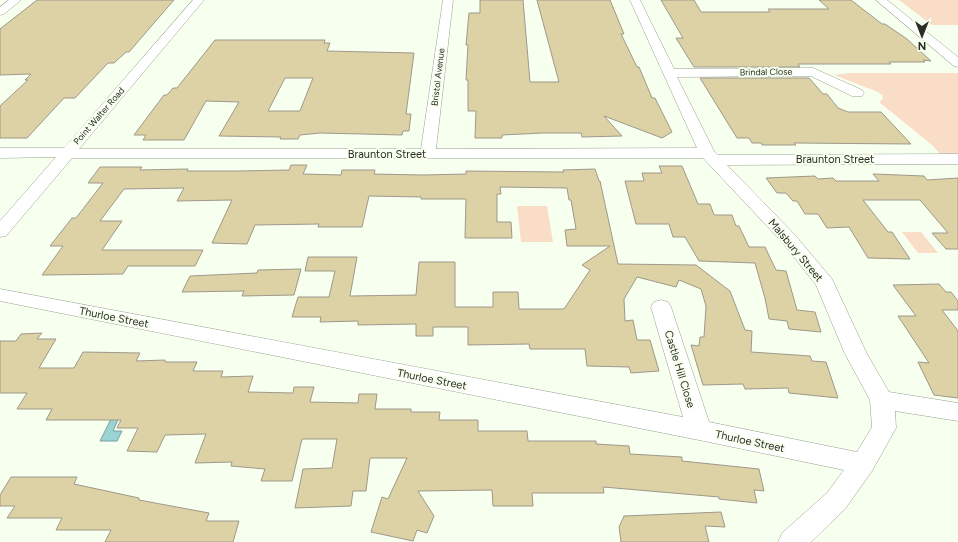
<svg xmlns="http://www.w3.org/2000/svg" width="958" height="542" font-family="Figtree,sans-serif">
	<style>
		.green { fill: #faddc6 }
		.water { fill: #9ad3d4; stroke: #78a1a0 }
		.building { fill: #ddd1a6; stroke: #9e998a; fill-rule: evenodd }
		.lines { fill: none; stroke-linecap: round; stroke-linejoin: round }
		.minor-casing { stroke: #98a091; stroke-width: 1 }
		.minor { fill: #fff; fill-rule: evenodd }
		.labels { text-anchor: middle; stroke-width: 4; stroke-linejoin: round; paint-order: stroke }
		.far-street-label { font-size: 9px; fill: #2a2d27; stroke: #f7ffef }
		.street-label { font-size: 11px; fill: #2a2d27; stroke: #f7ffef }
	</style>
	<rect width="100%" height="100%" fill="#f7ffef"/>
	<g class="green">
		<polygon points="899,0 958,0 958,25 932,25"/>
		<polygon points="850,73 958,73 958,154 940,154 932,145 879,102 883,99 882,95 878,92 834,75"/>
		<polygon points="517,206 547,206 553,242 521,242"/>
		<polygon points="902,232 921,232 938,253 918,253"/>
	</g>
	<polygon class="water" points="114,413 121,413 113,431 122,431 117,441 100,441"/>
	<g class="building">
		<polygon points="37,0 174,0 129,52 126,52 114,63 108,63 75,98 64,98 27,138 0,138 0,106 28,80 25,80 31,74 0,75 0,29"/>
		<polygon points="480,0 523,0 530,82 559,82 537,0 610,0 624,34 621,34 637,67 639,67 652,98 655,98 672,132 662,138 604,116 622,136 582,137 581,133 543,133 502,135 502,138 475,138 476,111 468,111 468,80 466,80 468,45 466,45 469,13 480,13"/>
		<polygon points="661,0 694,0 701,12 770,12 768,9 829,9 819,0 851,0 882,24 885,24 907,39 931,61 923,60 925,62 889,62 891,64 798,64 800,67 694,67 676,38 683,38"/>
		<path d="M215,40H325L324,43H330L327,51L414,53L406,114H411L409,131H403L402,135L320,133L300,135L298,139H280L281,137L219,136L239,102L206,101L184,140H143L146,135H134L164,95H167L173,88H177ZM285,78H313L300,111H268Z"/>
		<polygon points="700,78 809,78 823,94 827,94 838,108 848,112 881,112 911,144 794,143 796,145 762,145 761,143 752,143 749,138 737,138"/>
		<polygon points="291,165 307,165 303,174 341,175 342,170 375,170 374,174 423,175 466,174 466,171 564,172 563,170 595,169 599,181 600,181 618,264 696,265 730,291 745,330 752,331 751,352 810,356 812,361 826,362 838,398 789,393 788,388 745,389 743,384 703,385 691,345 699,346 700,337 704,337 706,306 701,289 679,280 676,287 637,277 624,299 625,321 633,320 637,340 650,340 659,371 631,373 629,367 587,366 585,349 530,349 529,344 468,345 468,327 433,327 433,336 416,336 416,324 358,325 358,321 320,322 321,317 292,317 298,297 329,297 335,271 305,271 308,257 357,257 350,296 416,295 419,262 455,262 455,307 493,307 493,292 518,292 519,309 564,309 590,270 582,265 610,246 567,246 565,230 576,229 571,200 569,200 567,188 500,187 501,194 497,194 497,222 511,222 512,238 465,238 466,199 421,199 421,197 369,196 362,227 318,227 319,224 255,225 247,244 212,243 232,200 177,201 184,188 124,189 100,221 122,221 102,250 203,250 195,266 128,266 123,274 42,275 63,246 50,246 72,218 76,218 103,183 88,183 100,167 142,167 140,170 188,169 187,171 238,171 289,170"/>
		<polygon points="659,166 682,166 698,204 710,204 714,215 732,215 736,226 739,226 749,247 765,247 776,270 786,271 797,310 815,312 821,332 789,329 787,321 769,319 765,298 755,263 699,261 685,237 673,237 669,224 636,224 625,181 644,181 642,173 662,173"/>
		<polygon points="873,174 924,176 927,180 958,178 958,249 946,249 932,233 948,233 920,200 863,200 888,232 892,232 910,259 868,258 849,227 827,228 818,214 805,214 797,201 793,201 786,193 777,193 766,178 815,176 818,179 833,178 836,181 879,181"/>
		<polygon points="301,269 294,295 242,296 244,291 182,292 190,276 257,273 258,270"/>
		<polygon points="939,284 946,292 951,292 958,301 958,310 942,310 958,331 958,398 934,395 918,362 929,363 898,316 916,316 893,285"/>
		<polygon points="42,333 37,339 56,339 39,368 74,368 83,352 140,353 136,361 165,360 165,362 197,362 193,371 223,371 221,377 253,376 248,392 293,393 294,387 314,387 310,402 358,403 359,394 377,394 375,409 411,409 411,412 440,412 439,420 478,420 478,431 527,431 528,441 596,441 596,444 629,446 630,454 682,457 682,461 759,469 764,491 754,490 757,503 719,499 719,497 603,487 604,493 532,493 533,506 493,506 492,490 418,491 434,516 427,533 417,530 413,541 371,532 382,497 388,499 407,458 370,458 366,491 353,491 351,506 295,508 303,469 332,468 337,439 302,439 292,481 261,481 265,469 231,466 232,462 195,463 206,434 165,435 157,452 127,451 138,428 117,428 121,420 46,420 52,409 17,409 27,393 0,393 0,341 16,341 21,334"/>
		<polygon points="11,477 77,477 74,484 139,498 139,500 209,513 206,521 239,521 233,542 105,542 111,530 56,530 62,518 7,518 15,506 0,506 0,495"/>
		<polygon points="721,512 725,527 705,526 709,542 621,542 619,527 624,516"/>
	</g>
	<g class="lines">
		<defs>
			<g id="minor">
				<polygon points="9,0 21,0 4,14 0,15 0,7"/>
				<polygon points="193,0 204,0 79,149 421,149 443,0 453,0 436,149 697,148 630,0 640,0 674,69 813,68 862,90 864,93 862,96 852,96 811,76 677,77 714,151 718,155 958,154 958,164 727,165 794,234 832,279 867,354 889,392 958,403 958,421 895,411 896,428 872,471 845,509 811,542 778,542 782,533 827,493 844,470 699,440 0,301 0,289 683,417 651,307 654,302 661,300 668,302 671,307 709,422 857,452 872,427 870,400 845,354 816,285 782,242 703,158 72,158 6,236 0,237 0,221 56,157 0,158 0,148 64,148"/>
				<polygon points="876,0 887,0 958,57 958,67 954,66"/>
			</g>
		</defs>
		<use href="#minor" class="minor-casing"/>
		<use href="#minor" class="minor"/>
	</g>
	<g class="labels">
		<g class="far-street-label">
			<text transform="translate(766 72) rotate(-1)" y="3">Brindal Close</text>
			<text transform="translate(438 77) rotate(-83)" y="3">Bristol Avenue</text>
			<text transform="translate(99 116) rotate(-49)" y="3">Point Walter Road</text>
		</g>
		<g class="street-label">
			<text x="387" y="158">Braunton Street</text>
			<text x="835" y="163">Braunton Street</text>
			<text transform="translate(796 250) rotate(50)" y="4">Malsbury Street</text>
			<text transform="translate(114 317) rotate(11)" y="4">Thurloe Street</text>
			<text transform="translate(680 369) rotate(73)" y="4">Castle Hill Close</text>
			<text transform="translate(432 379) rotate(11)" y="4">Thurloe Street</text>
			<text transform="translate(750 441) rotate(12)" y="4">Thurloe Street</text>
		</g>
	</g>
	<g transform="translate(922 36) rotate(180)" stroke="#f7ffef" stroke-width="3" paint-order="stroke">
	<path d="M0-3L7 15L0 10L-7 15Z" fill="#2a2d27"/>
	<text y="-6" font-size="11" font-weight="bold" text-anchor="middle" fill="#2a2d27">N</text>
	</g>
</svg>
